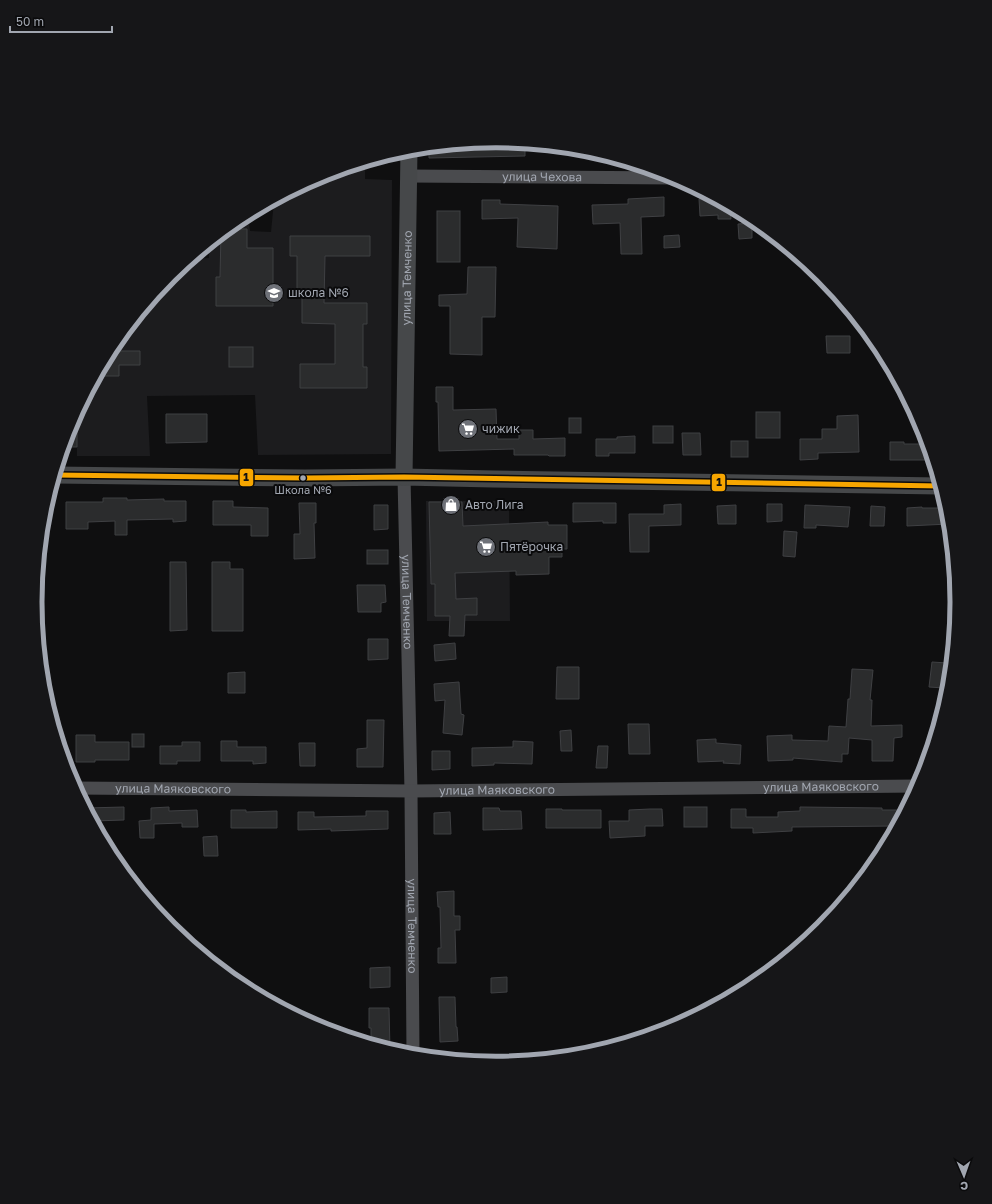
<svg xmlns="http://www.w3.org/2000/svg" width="992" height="1204" font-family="'Golos Text',sans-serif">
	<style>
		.built { fill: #1c1c1e }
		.building { fill: #2b2c2d; stroke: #3f4043 }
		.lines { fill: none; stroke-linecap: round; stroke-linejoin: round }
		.minor { stroke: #4a4b4e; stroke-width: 13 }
		.major { stroke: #46484a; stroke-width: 17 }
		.bus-1-casing { stroke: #0a0a0b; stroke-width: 8 }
		.bus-1 { stroke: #f7a600; stroke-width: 5 }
		.bus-dot { fill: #a1a6b0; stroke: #0a0a0b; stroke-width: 1.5 }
		.labels { text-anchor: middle; stroke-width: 4; stroke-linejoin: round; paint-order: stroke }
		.bus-label { font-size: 11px; fill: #a1a6b0; stroke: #0a0a0b }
		.street-label { font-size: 12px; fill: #a1a6b0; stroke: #0a0a0b }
		.poi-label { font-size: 12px; fill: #a1a6b0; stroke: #0a0a0b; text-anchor: start }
		.rim { fill: none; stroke: #a1a6b0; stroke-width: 5 }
		.line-badge { stroke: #0a0a0b; stroke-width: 1.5 }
		.pale-badge-label { font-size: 11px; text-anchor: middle; font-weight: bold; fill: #111 }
	</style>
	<rect width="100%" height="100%" fill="#0f0f10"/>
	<g class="built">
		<polygon points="365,162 365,179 392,180 391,454 258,455 255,395 147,396 150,456 77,456 77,447 64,447 70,425 113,346 170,276 191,259 209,258 209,244 233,224 249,224 250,231 271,232 274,201 320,176"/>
		<polygon points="426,501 509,501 510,621 427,621"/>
	</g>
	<g class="building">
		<polygon points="491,142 491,143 509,142 525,144 525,156 429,158 429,148 456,146 456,145"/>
		<polygon points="664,197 664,216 641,217 642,254 621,254 620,223 593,224 592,205 628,204 628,199"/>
		<polygon points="714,198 730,207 731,219 718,219 718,215 700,216 699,199"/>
		<polygon points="482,200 500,200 500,204 558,206 557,249 517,247 518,218 482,219"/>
		<rect x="437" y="211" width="23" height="51"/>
		<polygon points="752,223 752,238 739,239 738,224"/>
		<polygon points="227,229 247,229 247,248 273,248 273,306 216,306 216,277 220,277 221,234"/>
		<polygon points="679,235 680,247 664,248 664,236"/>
		<polygon points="290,236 370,236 370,256 325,256 324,303 367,303 367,324 363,324 363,367 367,367 367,388 300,388 300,364 335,364 335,324 302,323 302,293 297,293 297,256 290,256"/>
		<polygon points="468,267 496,267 495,317 482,317 482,355 450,354 450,306 439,306 439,295 467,294"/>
		<polygon points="826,336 850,336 850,353 827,353"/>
		<rect x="229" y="347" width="24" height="20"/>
		<polygon points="110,351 140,351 140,365 119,365 119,376 96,376"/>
		<polygon points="436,387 453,387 453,410 496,409 497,439 519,439 519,430 533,430 533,439 565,438 565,456 549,456 548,455 514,455 514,449 439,451 438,402 436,402"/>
		<polygon points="77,412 77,447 64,447 70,425"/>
		<rect x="756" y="412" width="24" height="26"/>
		<polygon points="166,414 207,414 207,442 166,443"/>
		<polygon points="858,415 859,452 818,453 818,459 800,460 800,439 822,439 822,429 837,429 837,416"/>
		<rect x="569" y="418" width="12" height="15"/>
		<rect x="653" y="426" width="20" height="17"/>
		<polygon points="682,433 700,433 701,455 683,455"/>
		<polygon points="635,436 635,453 609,453 609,456 596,456 596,439 617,439 617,437"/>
		<rect x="731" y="441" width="17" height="16"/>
		<polygon points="890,442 904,442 904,444 927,444 932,460 890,460"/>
		<polygon points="103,498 127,498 127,500 164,499 164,501 186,501 186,521 173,522 173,519 127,520 127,535 115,535 115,521 88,522 88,529 66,529 66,502 103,502"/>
		<polygon points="213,501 233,501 233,507 268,508 268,536 251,536 251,525 213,525"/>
		<polygon points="429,502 462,502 463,526 548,522 548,525 567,525 567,549 562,549 562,557 549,557 549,574 516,575 516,571 455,573 456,599 477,598 477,615 465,615 464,636 449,636 450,616 435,616 435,584 431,584"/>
		<polygon points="299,503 316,503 316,523 314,523 315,558 294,559 294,534 300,534"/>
		<polygon points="573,503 616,503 616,523 603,523 603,521 573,522"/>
		<polygon points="681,504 681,525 649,526 649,552 630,552 629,514 664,514 664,505"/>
		<polygon points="767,504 782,504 782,521 767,522"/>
		<polygon points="374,505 388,505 388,529 374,530"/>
		<polygon points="736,505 736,524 718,524 717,506"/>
		<polygon points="805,505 850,507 848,527 816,525 816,528 804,528"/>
		<polygon points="871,506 885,507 884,526 870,526"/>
		<polygon points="922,507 922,508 947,508 949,524 907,526 907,508"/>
		<polygon points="784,531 797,532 795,557 783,556"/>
		<rect x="367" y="550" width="21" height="14"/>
		<polygon points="170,562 186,562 187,630 170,631"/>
		<polygon points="212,562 230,562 230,569 243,569 243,631 212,631"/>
		<polygon points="357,585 385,585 386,602 381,603 381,612 358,612"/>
		<polygon points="368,639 388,639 388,659 368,660"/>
		<polygon points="455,643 456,659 435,661 434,645"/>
		<polygon points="932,662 947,663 944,688 929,687"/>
		<polygon points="557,667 579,667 579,699 556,699"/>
		<polygon points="852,669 873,670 870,700 872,700 871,726 902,725 902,737 894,738 893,761 872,761 872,740 849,738 848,754 842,754 842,762 793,758 793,760 768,761 767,736 792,735 792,740 828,741 829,726 846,727 848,699 850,699"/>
		<polygon points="245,672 245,693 228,693 228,673"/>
		<polygon points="459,682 461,714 464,715 462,735 443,733 445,700 435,701 434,684"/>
		<polygon points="367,720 384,720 383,767 357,767 357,749 367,748"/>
		<polygon points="628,724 649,724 650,754 629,754"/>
		<polygon points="571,730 572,751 561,751 560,731"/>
		<rect x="132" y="734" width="12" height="13"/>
		<polygon points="76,735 95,735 95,742 129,742 129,760 95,760 95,762 76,762"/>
		<polygon points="716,739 716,743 741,745 740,764 723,763 724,761 698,762 697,740"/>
		<polygon points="221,741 237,741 237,747 266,747 266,763 253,764 253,761 221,761"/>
		<polygon points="513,741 533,742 532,764 494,763 494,765 472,766 472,748 513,747"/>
		<polygon points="182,742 200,742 200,761 177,761 177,764 160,764 160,746 182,746"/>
		<polygon points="299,743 315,743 315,766 300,766"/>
		<polygon points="598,746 608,746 607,768 596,768"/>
		<polygon points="432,751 450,751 450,769 432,770"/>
		<polygon points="124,807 124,820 93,821 86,808"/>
		<polygon points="169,807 169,811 197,810 198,827 182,827 182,823 154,824 154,838 140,838 139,821 151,820 151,808"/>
		<rect x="684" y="807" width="23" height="20"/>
		<polygon points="800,807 882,808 882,810 905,810 896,826 792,827 792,831 753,833 753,828 731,828 731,809 746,809 746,817 778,817 778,812 800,811"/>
		<polygon points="483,808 499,808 500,811 521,811 522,829 483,830"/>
		<polygon points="546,809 562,809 562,810 601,810 601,828 546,828"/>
		<polygon points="650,809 662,809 663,826 645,826 645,836 610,838 609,821 629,821 629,810"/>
		<polygon points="231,810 246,810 246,812 277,811 277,828 231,828"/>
		<polygon points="366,811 388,811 388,829 331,831 331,829 298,830 298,812 314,812 314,817 366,816"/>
		<polygon points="450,812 451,834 434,834 434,813"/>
		<polygon points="217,836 218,856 204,856 203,837"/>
		<polygon points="454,891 454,916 460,916 460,930 455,930 456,963 438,963 438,948 441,948 440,907 438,907 437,892"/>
		<polygon points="390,967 390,987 370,988 370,968"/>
		<polygon points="507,977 507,992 491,993 491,978"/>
		<polygon points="439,997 455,997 456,1027 457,1027 458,1041 440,1042"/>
		<polygon points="369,1008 389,1008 390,1049 371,1044 371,1028 369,1028"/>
	</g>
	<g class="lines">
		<g class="minor">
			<path id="s1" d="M408,176L676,178"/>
			<polyline points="123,336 123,334"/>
			<path id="s2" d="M404,477L411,791L413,1055"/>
			<path id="s3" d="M75,788L411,791L918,786"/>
		</g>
		<g class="major">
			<polyline points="55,475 305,478 404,477 493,479 940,486"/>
			<path id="s4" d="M404,477L409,150"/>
		</g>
		<defs>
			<polyline id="bus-1" points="55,475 305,478 404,477 940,486"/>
		</defs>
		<use href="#bus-1" class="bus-1-casing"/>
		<use href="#bus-1" class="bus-1"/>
	</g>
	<defs>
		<symbol id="school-disc" viewBox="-11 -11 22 22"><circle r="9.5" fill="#6e7178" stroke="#0a0a0b"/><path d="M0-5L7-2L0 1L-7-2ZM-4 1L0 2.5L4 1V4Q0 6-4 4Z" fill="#fff"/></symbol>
		<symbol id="supermarket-disc" viewBox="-11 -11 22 22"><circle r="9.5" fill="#6e7178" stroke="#0a0a0b"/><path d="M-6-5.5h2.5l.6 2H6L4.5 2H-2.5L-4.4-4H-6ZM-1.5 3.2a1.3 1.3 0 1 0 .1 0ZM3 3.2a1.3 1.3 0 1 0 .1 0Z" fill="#fff"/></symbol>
		<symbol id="shop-disc" viewBox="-11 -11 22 22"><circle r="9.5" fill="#6e7178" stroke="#0a0a0b"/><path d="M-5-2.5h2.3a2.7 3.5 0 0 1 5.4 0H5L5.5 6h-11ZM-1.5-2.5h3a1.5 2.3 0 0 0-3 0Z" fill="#fff"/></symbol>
	</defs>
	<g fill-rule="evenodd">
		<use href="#school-disc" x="263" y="282" width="22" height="22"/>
		<use href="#supermarket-disc" x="457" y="418" width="22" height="22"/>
		<use href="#shop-disc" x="440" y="494" width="22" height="22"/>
		<use href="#supermarket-disc" x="475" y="536" width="22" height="22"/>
	</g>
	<circle class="bus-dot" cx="303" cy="478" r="3.5"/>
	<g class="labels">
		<g class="bus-label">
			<text x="303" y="494">Школа №6</text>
		</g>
		<g class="street-label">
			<text dy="4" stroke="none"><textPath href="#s1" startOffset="134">улица Чехова</textPath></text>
			<text dy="4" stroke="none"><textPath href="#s4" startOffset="199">улица Темченко</textPath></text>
			<text dy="4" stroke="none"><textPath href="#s2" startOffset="125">улица Темченко</textPath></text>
			<text dy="4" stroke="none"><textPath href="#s3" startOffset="746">улица Маяковского</textPath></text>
			<text dy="4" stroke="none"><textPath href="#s3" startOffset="98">улица Маяковского</textPath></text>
			<text dy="4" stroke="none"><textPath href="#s3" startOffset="422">улица Маяковского</textPath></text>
			<text dy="4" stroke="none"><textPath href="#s2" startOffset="449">улица Темченко</textPath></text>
		</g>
		<g class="poi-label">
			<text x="288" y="297">школа №6</text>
			<text x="482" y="433">чижик</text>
			<text x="465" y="509">Авто Лига</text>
			<text x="500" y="551">Пятёрочка</text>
		</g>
	</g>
	<path d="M0 0H992V1204H0ZM42 602a454 454 0 1 1 908 0a454 454 0 1 1-908 0Z" fill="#161618" fill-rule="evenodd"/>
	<path class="rim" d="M42 602a454 454 0 1 1 908 0a454 454 0 1 1-908 0Z"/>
	<g class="line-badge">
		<rect x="239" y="468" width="15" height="19" rx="4" fill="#f7a600"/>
		<rect x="711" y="473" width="15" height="19" rx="4" fill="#f7a600"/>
	</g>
	<g class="pale-badge-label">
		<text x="246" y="481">1</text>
		<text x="719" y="486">1</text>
	</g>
	<g transform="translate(964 1176) rotate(178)" stroke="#0a0a0b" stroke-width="3" paint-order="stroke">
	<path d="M0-3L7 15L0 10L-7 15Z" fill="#a1a6b0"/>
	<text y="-6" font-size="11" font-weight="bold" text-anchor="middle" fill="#a1a6b0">С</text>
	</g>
	<path d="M10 26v6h102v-6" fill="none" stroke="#a1a6b0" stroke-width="2"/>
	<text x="16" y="26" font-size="12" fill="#a1a6b0" stroke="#0a0a0b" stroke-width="3" paint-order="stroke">50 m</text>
</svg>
